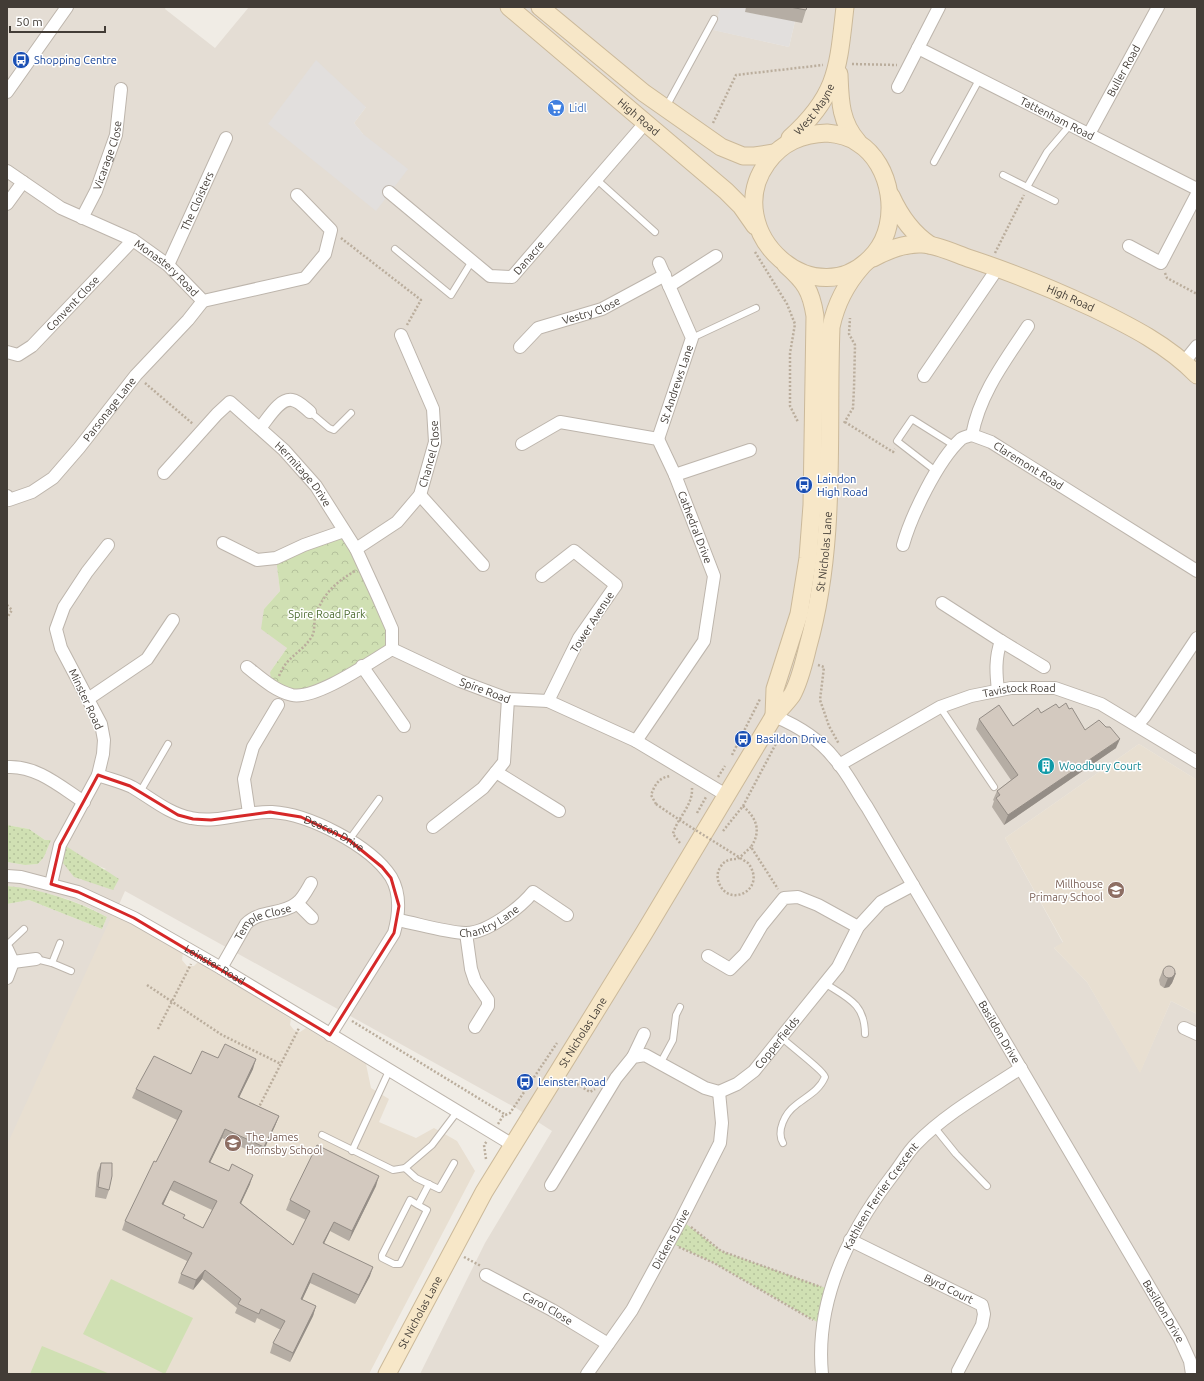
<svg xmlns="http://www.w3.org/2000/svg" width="1204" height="1381" font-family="Ubuntu,sans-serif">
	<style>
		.residential { fill: #e4ddd4; fill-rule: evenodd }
		.education { fill: #e8dfd1 }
		.grass { fill: url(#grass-dots) }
		.park { fill: url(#park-crowns) }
		.pitch { fill: #d0e0b3 }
		.parking { fill: #e2dfdd }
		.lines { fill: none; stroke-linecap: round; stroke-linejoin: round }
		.lane-casing { stroke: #bdb5ac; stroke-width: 8 }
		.street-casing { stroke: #bdb5ac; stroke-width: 14 }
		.secondary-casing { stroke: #cbb99a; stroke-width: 19 }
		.path { stroke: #baad9c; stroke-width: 2.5; stroke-dasharray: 2 2; stroke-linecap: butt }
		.lane { stroke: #fff; stroke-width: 6 }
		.street { stroke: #fff; stroke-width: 12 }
		.secondary { stroke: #f7e7c8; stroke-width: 17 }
		.path-bridge { stroke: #baad9c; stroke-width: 2.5; stroke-dasharray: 2 2; stroke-linecap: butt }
		.wall { fill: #b5ada4; fill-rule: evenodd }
		.shaded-wall { fill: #948d86 }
		.building { fill: #d3c9bf; stroke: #948d86; fill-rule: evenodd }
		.marked { fill: none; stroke: #d62828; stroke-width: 3; stroke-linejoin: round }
		.labels { text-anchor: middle; stroke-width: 3; stroke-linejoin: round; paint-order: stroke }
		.transit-label { font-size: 11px; fill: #164399; stroke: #fff; text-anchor: start }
		.street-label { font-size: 11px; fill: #423c36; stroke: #fff }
		.shop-label { font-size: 11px; fill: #366cbe; stroke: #fff; text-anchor: start }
		.park-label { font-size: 11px; fill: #4d6c31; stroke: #fff }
		.culture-label { font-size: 11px; fill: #0d838f; stroke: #fff; text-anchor: start }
		.education-label { font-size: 11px; fill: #785e54; stroke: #fff; text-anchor: end }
	</style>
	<defs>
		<pattern id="grass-dots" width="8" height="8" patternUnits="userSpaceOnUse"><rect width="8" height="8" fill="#d0e0b3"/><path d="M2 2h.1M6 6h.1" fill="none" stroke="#b4c19b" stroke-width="1.8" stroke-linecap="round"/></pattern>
		<pattern id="park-crowns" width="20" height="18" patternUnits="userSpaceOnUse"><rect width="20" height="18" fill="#d0e0b3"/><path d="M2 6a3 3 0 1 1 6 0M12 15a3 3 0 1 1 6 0" fill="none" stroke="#b4c19b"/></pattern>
	</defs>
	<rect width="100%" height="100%" fill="#f0ece5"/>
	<path class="residential" d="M7,7H166L165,9L215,48L249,7H721L714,30L789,47L795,21L804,7H1197V780L1139,744L1005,838L1063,943L1054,948L1087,982L1140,1072L1171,1001L1197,1014V1374H420L485,1243L552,1131L516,1108L125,891L7,1157V904L29,900L102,929L107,917L90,908L67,899L42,892L7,886V862L25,865L38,864L44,857L51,840H45L29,829L7,825ZM366,107L354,123L363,134L269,124ZM276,558L311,694L270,672L287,648L264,609L280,591ZM66,847L89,862L106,869L81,880Z"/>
	<g class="education">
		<polygon points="1139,744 1197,780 1197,1014 1171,1001 1140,1073 1087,982 1054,948 1063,942 1005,838"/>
		<polygon points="113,913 183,953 182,960 187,966 194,966 198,962 291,1019 290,1025 294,1030 300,1032 306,1028 366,1064 371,1088 389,1099 379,1122 416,1138 434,1128 457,1141 475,1171 369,1374 7,1374 7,1145"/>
	</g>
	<g class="grass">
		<polygon points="7,825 29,829 45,840 51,840 44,857 38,864 25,865 7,862"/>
		<path d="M66,846C83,858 102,867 119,879L113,890L74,877L63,863Z"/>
		<path d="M7,886C42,889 77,901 107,917L102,929L29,900L7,904Z"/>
		<polygon points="681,1220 721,1251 831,1290 824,1326 714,1263 669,1242"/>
	</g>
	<polygon class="park" points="344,531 392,629 392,649 311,694 293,695 271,679 270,672 287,648 261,629 264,609 280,591 276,558"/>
	<g class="pitch">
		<polygon points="111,1279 193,1318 165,1374 83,1334"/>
		<polygon points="42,1346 110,1374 30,1374"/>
	</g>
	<g class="parking">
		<polygon points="721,7 746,7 745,12 795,21 789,47 713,30"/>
		<polygon points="316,60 366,107 354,123 363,134 408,169 376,211 268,124"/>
	</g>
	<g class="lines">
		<defs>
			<g id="lane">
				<polyline points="666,107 714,19"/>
				<polyline points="934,162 979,80"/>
				<polyline points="1003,175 1055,201"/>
				<polyline points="596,179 655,232"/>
				<polyline points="1027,187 1047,152 1070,125"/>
				<polyline points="395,249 451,295 472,261"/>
				<polyline points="692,338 756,308"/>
				<polyline points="310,412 329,428 334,430 351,413"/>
				<polyline points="937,472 897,441 912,419 955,446"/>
				<polyline points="940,707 994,787"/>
				<polyline points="140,792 168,744"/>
				<polyline points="349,840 379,799"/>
				<polyline points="7,945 24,929"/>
				<polyline points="36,959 52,963 71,971"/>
				<polyline points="52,963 60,943"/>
				<path d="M826,984C848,998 865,1004 865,1034"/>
				<path d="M781,1037C788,1044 824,1071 825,1077C819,1091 807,1096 796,1105C785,1113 776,1131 783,1143"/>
				<polyline points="661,1062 673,1040 676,1015 680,1007"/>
				<polyline points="935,1128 956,1154 987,1186"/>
				<polyline points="322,1135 393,1170 405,1168 432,1145 457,1112"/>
				<polyline points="352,1151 389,1071"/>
				<polyline points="405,1168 416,1178 439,1189 454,1163"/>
				<polyline points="418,1205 427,1210 400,1264 394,1264 382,1258 382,1255 410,1200 418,1205 429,1184"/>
			</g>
			<g id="street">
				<path id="s1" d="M918,48L1197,189"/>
				<polyline points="898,87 939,7"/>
				<polyline points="7,92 67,7"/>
				<path id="s2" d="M1089,134L1158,7"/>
				<path id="s3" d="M7,171L61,208L133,240L168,265L203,301L305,278L325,254L331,230L297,195"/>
				<path id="s4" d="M389,192L490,276L512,277L646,122"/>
				<polyline points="7,204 23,182"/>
				<path id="s5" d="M82,218L96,191L116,135L121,89"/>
				<polyline points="1129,246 1161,263 1197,194"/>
				<path id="s6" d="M168,265L226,138"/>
				<polyline points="669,286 716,256"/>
				<path id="s7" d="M520,347L538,328L602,309L665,275"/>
				<path id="s8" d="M7,352L18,355L32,346L133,240"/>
				<polyline points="1184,362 1197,346"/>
				<polyline points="924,376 993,275 996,267"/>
				<path d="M260,428C268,419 279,398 292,400C299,401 305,408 310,412"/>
				<path d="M972,435C980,393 1005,361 1028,326"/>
				<path id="s9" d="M658,439L692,338L659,263"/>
				<path id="s10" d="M522,444L560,422L658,439L675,475L714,576L704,641L636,741"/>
				<path id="s11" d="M164,473L217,414L230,402L284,450L316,486L356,549L378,597L392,629V649"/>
				<polyline points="675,475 750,450"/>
				<polyline points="420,495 483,565"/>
				<path id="s12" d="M7,496L9,500L32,492L53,478L79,448L136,375L188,320L203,301"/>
				<polyline points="223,543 257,560 276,558 304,545 344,531"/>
				<path id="s13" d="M903,545C911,516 938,460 961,439C964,437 969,436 972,435L991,442L1197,571"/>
				<path id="s14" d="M356,549L397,522L420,495L435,442L433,409L401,335"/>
				<polyline points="542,576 574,551 616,585 579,638 548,701"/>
				<polyline points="942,603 1001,641"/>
				<polyline points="362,666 404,726"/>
				<path id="s15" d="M247,667C261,678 275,691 292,695C316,700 370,662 392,649L460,681L508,699L548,701L636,741L726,795"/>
				<path d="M998,690C996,673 995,658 1001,641L1044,667"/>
				<polyline points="88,699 147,659 173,620"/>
				<path id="s16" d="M774,716C796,725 819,739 834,758C847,772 856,791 867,807L1180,1339L1190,1361L1192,1374"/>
				<polyline points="1137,725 1145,716 1197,638"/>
				<path id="s17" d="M839,765L940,707L971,696L1011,688H1055L1101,704L1197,762"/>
				<path d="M7,767C36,765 61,787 84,802"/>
				<polyline points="496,772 559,811"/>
				<path id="s18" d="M98,775C109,779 122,782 132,787C151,798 169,814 191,818C218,824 244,811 272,812C309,814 370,845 391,877C401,894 399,915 394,933L330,1035"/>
				<polyline points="249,813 244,779 253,747 278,705"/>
				<polyline points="433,827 483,788 504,762 508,699"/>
				<path id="s19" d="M7,876L21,877L78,892L134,918L221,968L513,1145"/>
				<polyline points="51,884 60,845 98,775 103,754 104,740 101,724 61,648 56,629 64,607 87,572 108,545"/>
				<polyline points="297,903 312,918"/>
				<path id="s20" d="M398,920C419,924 444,932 465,933C486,934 520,908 533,892L567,915"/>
				<polyline points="466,933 471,969 475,981 488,1000 488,1006 475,1027"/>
				<polyline points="7,949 13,962 7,978"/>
				<polyline points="708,956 730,969 745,954 762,925 784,898 798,897 818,905 858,927"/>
				<polyline points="13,962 36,959"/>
				<path id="s21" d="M221,968L246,924C261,909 281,916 297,903C303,898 307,890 311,883"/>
				<polyline points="1184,1028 1197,1034"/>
				<polyline points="633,1057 644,1034"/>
				<path id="s22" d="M551,1185L616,1078L633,1057L645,1055L705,1088L719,1092L737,1084L754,1071L838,967L858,927L881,902L913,885"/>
				<path id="s23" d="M850,1240L982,1305L984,1314L982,1325L958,1371"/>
				<path id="s24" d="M486,1275L552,1310L608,1344"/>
				<path id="s25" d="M587,1374L632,1310L681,1220L720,1143L722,1123L719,1092"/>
				<path id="s26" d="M822,1374C815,1301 849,1232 892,1176C900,1166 907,1153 916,1144C945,1114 986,1091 1021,1068"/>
			</g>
			<g id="secondary">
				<path id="s27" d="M509,7L726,191L741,206L755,226"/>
				<polyline points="540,7 644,93 721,147 743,156 755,156 774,153"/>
				<path d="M839,74C840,100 840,122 858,142"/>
				<path d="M827,133C838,134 849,136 858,143C892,164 901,222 875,253C817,322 718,231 767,163C782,142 802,134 827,133Z"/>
				<path id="s28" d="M790,138C838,95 838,68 845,7"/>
				<path d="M891,196C900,216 912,233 930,245"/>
				<path id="s29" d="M873,258C888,250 904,243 922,244C938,245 956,254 971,259C1013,273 1053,289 1093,308C1130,326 1168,345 1197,375"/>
				<path d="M774,716L775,689L799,614L808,558L812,505L815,316C811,290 805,282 786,265"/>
				<path id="s30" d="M387,1374L484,1192L644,933L774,716C780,709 787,702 792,695C800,681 804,662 808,646C837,543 827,434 831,327C836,303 846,284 862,266"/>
			</g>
		</defs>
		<use href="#lane" class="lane-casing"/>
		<use href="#street" class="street-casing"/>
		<use href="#secondary" class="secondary-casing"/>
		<g class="path">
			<polyline points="852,64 897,65"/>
			<polyline points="713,123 736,75 823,65"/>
			<polyline points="341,238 421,300 407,325"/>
			<polyline points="755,252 787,304 795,324 790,353 790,406 798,422"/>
			<polyline points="995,253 1024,195"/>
			<polyline points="1165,273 1167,278 1197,294"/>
			<polyline points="145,383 193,424"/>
			<polyline points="845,422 893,452 895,449"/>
			<polyline points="844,423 853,408 854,388 855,345 849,334 850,318"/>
			<polyline points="7,605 12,610 7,618"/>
			<polyline points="818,665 824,667 820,700 829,726 839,744"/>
			<path d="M279,676C287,656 300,654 311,638C316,631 313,622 316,614C324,593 336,582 355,571"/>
			<polyline points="732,755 760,699"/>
			<polyline points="718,777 725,766"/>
			<path d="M656,804L651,795C655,785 658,778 670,776"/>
			<path d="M743,806C756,818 762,830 751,847L778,889"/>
			<polyline points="697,813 706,797"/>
			<polyline points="723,831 743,806 780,736"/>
			<path d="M680,843L673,834C677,818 693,806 692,788"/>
			<polyline points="147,985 222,1035 281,1064"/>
			<polyline points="352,1021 506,1115"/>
			<polyline points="158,1029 191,964"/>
			<polyline points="570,1080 590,1092 595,1089"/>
			<polyline points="258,1109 299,1028"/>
			<polyline points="498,1124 503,1116 510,1113 557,1043"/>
			<polyline points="486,1159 484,1145 487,1141"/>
			<polyline points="691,1227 721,1251 821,1287"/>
			<polyline points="679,1247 714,1263 813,1320"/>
			<polyline points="464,1257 481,1266"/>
		</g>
		<use href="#lane" class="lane"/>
		<use href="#street" class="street"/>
		<use href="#secondary" class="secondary"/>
		<path class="path-bridge" d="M656,804C686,825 717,843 748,863C768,889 729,909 719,883C717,878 717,872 720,868C724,860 730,859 738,859L751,847"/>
	</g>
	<g class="wall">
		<polygon points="746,7 807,7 806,10 802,23 745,12"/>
		<polygon points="1059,708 1069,709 1085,730 1116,748 1004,825 992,807 994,801 993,800 997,791 1011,780 976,729 979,719 1013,726 1041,713"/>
		<polygon points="1163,970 1176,973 1172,983 1169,987 1164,988 1160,985 1159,980"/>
		<path d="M218,1058L253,1069L239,1097L279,1116L275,1126L261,1156L222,1138L210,1162L250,1184L241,1203L293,1245L306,1220L286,1210L290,1200L376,1186L349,1241L330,1231L324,1243L370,1276L355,1304L310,1283L302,1300L316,1306L313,1316L290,1362L270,1353L273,1343L281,1330L257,1318L255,1323L235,1313L237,1308L202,1279L193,1290L178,1283L181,1274L187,1261L122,1230L125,1221L156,1162L177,1120L132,1098L136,1089L191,1074ZM170,1190L212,1210L203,1228L184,1218L163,1205Z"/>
		<polygon points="101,1163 109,1190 106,1199 95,1197 97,1173"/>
	</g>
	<g class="shaded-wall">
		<polygon points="1120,739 1116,748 1004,825 1008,815"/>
		<polygon points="1176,973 1172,983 1169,987 1164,988 1168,978"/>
		<polygon points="256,1059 253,1069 235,1106 238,1097"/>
		<polygon points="279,1116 275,1126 261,1156 264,1147"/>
		<polygon points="225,1129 222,1138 206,1171 209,1162"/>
		<polygon points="253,1175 250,1184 237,1212 240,1203"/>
		<polygon points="379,1176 376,1186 349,1241 352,1231"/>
		<polygon points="174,1181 170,1190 159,1214 162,1204"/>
		<polygon points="334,1222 330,1231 320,1252 323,1243"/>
		<polygon points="373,1267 370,1276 355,1304 359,1295"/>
		<polygon points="205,1270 202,1279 193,1290 196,1280"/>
		<polygon points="313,1273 310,1283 298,1309 301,1299"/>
		<polygon points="316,1306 313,1316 290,1362 293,1353"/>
	</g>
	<g class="building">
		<polygon points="790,7 807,7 806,10"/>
		<polygon points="1066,703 1069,709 1072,708 1085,730 1099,720 1106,727 1110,727 1120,739 1008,815 996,798 1000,795 997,791 1018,775 979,719 999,705 1013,726 1038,708 1041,713 1056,704 1059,708"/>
		<circle cx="1169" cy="972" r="6"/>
		<path d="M225,1044L256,1059L238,1097L279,1116L264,1147L225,1129L209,1162L229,1171L232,1164L253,1175L240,1203L293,1245L310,1211L290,1200L317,1145L379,1176L352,1231L334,1222L323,1243L373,1267L359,1295L313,1273L301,1299L316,1306L293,1353L273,1343L285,1321L261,1309L259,1314L238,1304L241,1299L205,1270L196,1280L181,1274L192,1253L125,1221L154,1161L156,1162L182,1111L136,1089L154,1056L191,1074L202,1051L218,1058ZM174,1181L217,1201L203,1228L183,1218L185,1215L162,1204Z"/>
		<polygon points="101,1163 112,1163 112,1176 109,1190 98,1187"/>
	</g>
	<path class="marked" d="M98,775L130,786L178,815L193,819L211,820L270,812L301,817L349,840L382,867L391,878L399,906L394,933L330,1035L134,918L78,892L51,884L60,845Z"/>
	<defs>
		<symbol id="bus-disc" viewBox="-11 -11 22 22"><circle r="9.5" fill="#1a4fb4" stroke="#fff"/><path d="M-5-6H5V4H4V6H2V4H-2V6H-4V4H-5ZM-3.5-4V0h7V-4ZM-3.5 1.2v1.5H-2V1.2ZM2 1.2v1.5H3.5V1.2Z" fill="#fff"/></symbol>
		<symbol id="supermarket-disc" viewBox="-11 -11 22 22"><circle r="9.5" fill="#3f7fe0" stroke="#fff"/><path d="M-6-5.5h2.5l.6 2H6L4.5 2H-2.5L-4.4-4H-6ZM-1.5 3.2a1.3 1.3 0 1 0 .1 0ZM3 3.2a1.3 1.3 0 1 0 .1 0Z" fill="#fff"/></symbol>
		<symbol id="building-disc" viewBox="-11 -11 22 22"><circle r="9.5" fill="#0f9aa8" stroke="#fff"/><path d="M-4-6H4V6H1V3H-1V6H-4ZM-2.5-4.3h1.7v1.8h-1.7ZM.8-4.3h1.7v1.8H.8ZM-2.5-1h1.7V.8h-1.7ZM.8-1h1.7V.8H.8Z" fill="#fff"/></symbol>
		<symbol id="school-disc" viewBox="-11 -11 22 22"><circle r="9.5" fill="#8d6e63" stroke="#fff"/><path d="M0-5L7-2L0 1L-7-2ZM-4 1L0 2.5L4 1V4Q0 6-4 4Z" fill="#fff"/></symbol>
	</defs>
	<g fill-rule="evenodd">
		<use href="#bus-disc" x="11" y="50" width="20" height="20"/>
		<use href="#supermarket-disc" x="546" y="98" width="20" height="20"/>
		<use href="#bus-disc" x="794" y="475" width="20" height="20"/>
		<use href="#bus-disc" x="733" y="729" width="20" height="20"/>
		<use href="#building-disc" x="1036" y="756" width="20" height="20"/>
		<use href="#school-disc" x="1106" y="880" width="20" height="20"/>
		<use href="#bus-disc" x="515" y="1072" width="20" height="20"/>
		<use href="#school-disc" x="223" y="1133" width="20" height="20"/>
	</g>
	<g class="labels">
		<g class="transit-label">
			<text x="34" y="64">Shopping Centre</text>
			<text x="817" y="483">Laindon<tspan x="817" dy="13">High Road</tspan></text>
			<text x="756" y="743">Basildon Drive</text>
			<text x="538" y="1086">Leinster Road</text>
		</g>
		<g class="street-label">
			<text dy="4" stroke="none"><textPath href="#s2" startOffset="72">Buller Road</textPath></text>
			<text dy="4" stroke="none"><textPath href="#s28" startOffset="38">West Mayne</textPath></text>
			<text dy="4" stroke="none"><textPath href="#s27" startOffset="170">High Road</textPath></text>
			<text dy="4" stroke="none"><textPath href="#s1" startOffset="156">Tattenham Road</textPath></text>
			<text dy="4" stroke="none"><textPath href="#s5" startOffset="68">Vicarage Close</textPath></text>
			<text dy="4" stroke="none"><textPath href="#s6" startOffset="70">The Cloisters</textPath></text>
			<text dy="4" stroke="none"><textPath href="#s4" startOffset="179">Danacre</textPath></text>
			<text dy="4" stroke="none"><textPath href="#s3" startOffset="188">Monastery Road</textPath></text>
			<text dy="4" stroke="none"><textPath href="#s29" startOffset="210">High Road</textPath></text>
			<text dy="4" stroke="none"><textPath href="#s8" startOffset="87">Convent Close</textPath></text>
			<text dy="4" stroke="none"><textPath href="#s7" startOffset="82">Vestry Close</textPath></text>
			<text dy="4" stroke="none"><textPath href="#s9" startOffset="58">St Andrews Lane</textPath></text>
			<text dy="4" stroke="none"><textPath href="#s12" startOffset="143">Parsonage Lane</textPath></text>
			<text dy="4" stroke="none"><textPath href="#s14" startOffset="127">Chancel Close</textPath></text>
			<text dy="4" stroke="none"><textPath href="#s13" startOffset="198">Claremont Road</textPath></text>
			<text dy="4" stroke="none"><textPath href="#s11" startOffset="200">Hermitage Drive</textPath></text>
			<text dy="4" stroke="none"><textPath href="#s10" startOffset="239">Cathedral Drive</textPath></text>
			<text dy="4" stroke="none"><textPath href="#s30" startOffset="939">St Nicholas Lane</textPath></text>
			<text transform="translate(592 622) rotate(-57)" y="4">Tower Avenue</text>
			<text dy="4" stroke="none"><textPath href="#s15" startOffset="267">Spire Road</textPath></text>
			<text dy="4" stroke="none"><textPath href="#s17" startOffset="198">Tavistock Road</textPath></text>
			<text transform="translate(86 699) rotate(65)" y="4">Minster Road</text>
			<text dy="4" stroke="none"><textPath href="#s18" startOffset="251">Deacon Drive</textPath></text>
			<text dy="4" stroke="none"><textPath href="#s20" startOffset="95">Chantry Lane</textPath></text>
			<text dy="4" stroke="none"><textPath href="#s21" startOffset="66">Temple Close</textPath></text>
			<text dy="4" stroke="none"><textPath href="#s19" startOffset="228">Leinster Road</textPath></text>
			<text dy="4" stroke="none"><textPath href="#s16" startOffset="394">Basildon Drive</textPath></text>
			<text dy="4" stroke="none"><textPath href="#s30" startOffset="394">St Nicholas Lane</textPath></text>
			<text dy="4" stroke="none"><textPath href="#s22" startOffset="325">Copperfields</textPath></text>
			<text dy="4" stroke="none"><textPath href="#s26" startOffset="192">Kathleen Ferrier Crescent</textPath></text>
			<text dy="4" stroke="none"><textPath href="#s25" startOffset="159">Dickens Drive</textPath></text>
			<text dy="4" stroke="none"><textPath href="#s23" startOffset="110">Byrd Court</textPath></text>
			<text dy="4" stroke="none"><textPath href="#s24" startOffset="70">Carol Close</textPath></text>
			<text dy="4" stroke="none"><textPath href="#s16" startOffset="718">Basildon Drive</textPath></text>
			<text dy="4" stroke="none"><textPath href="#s30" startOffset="70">St Nicholas Lane</textPath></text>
		</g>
		<g class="shop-label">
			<text x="569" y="112">Lidl</text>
		</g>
		<g class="park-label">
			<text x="327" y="618">Spire Road Park</text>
		</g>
		<g class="culture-label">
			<text x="1059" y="770">Woodbury Court</text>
		</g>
		<g class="education-label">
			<text x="1103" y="888">Millhouse<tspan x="1103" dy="13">Primary School</tspan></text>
			<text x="246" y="1141" text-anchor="start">The James<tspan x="246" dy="13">Hornsby School</tspan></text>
		</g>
	</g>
	<rect width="1204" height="1381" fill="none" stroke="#423c36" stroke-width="16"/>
	<path d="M10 26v6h95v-6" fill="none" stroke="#423c36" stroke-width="2"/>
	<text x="16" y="26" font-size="12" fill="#423c36" stroke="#ffffff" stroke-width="3" paint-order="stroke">50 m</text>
</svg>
